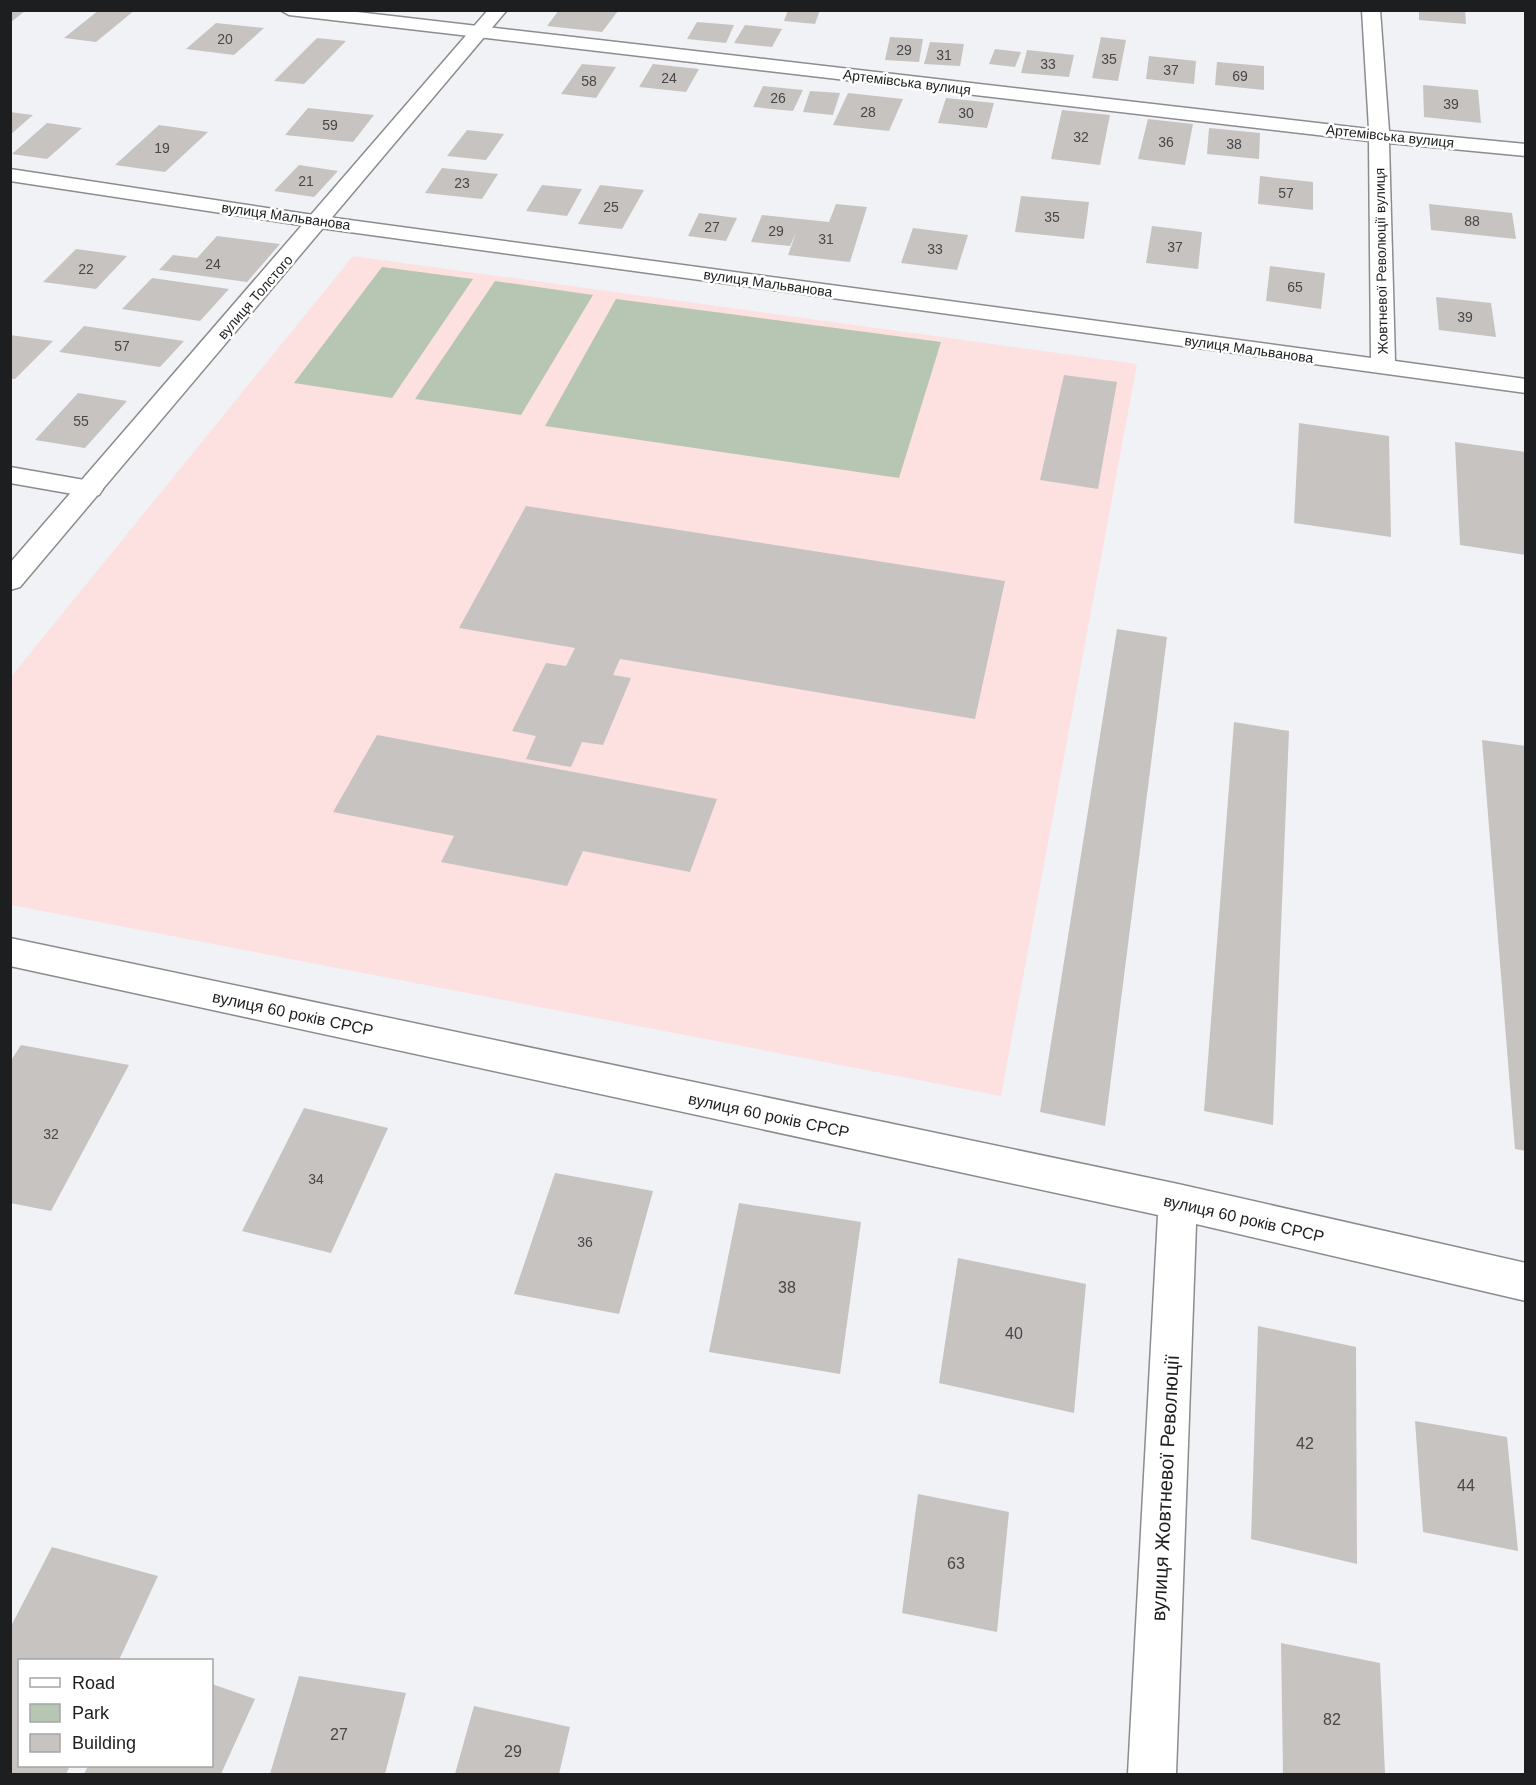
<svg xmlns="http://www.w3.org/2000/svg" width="1536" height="1785" font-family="Helvetica,sans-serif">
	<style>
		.education { fill: #fce1e0 }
		.green { fill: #b7c6b2 }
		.building { fill: #c7c3c1 }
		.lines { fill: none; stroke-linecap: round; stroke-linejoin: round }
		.minor-casing { stroke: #8b8c8f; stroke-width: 3 }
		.tertiary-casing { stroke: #8b8c8f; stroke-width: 3 }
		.minor { fill: #fff; fill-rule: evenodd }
		.tertiary { fill: #fff; fill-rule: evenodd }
		.labels { text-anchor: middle; stroke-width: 5; stroke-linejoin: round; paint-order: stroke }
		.number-label { font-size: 14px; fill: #484748 }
		.far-street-label { font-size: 14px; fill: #1d1e1f; stroke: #fff }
		.street-label { font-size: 16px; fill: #1d1e1f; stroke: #fff }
		.near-number-label { font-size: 16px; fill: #484748 }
		.near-street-label { font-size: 20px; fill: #1d1e1f; stroke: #fff }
	</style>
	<rect width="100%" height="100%" fill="#f1f2f6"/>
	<polygon class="education" points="353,256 1137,364 1001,1096 11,905 10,678"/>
	<g class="green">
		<polygon points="382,267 473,279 392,398 294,383"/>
		<polygon points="495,281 593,295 521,415 415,399"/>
		<polygon points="616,299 941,342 899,478 545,426"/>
	</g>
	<g class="building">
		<polygon points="10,10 26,10 10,23"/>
		<polygon points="99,10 135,10 96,42 64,38"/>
		<polygon points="559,10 612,10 618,11 602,32 547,26"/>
		<polygon points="788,10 820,10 815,24 784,21"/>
		<polygon points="1419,10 1465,10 1466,24 1419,20"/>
		<polygon points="697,22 734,25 726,43 687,39"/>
		<polygon points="216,23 264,28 234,55 186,49"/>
		<polygon points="745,25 782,29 772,47 734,43"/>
		<polygon points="890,37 923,39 919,62 885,60"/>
		<polygon points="1101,37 1126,40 1118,81 1092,78"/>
		<polygon points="317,38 346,41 304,84 274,81"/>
		<polygon points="930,42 964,44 960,66 924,64"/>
		<polygon points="995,49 1021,52 1015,67 989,64"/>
		<polygon points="1027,50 1074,55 1069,77 1021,73"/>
		<polygon points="1149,56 1196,61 1194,84 1146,79"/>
		<polygon points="1217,62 1264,66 1264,90 1215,85"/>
		<polygon points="582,64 616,67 596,98 561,94"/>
		<polygon points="653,64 699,69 686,92 639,87"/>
		<polygon points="1423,85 1478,90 1481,123 1424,117"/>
		<polygon points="763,86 803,90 793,111 753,107"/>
		<polygon points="810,91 840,93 833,115 803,112"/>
		<polygon points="848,93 903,99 889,131 833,125"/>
		<polygon points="946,98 994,103 987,128 938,123"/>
		<polygon points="308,108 374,115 353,142 285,135"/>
		<polygon points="1062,110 1110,115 1100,165 1051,159"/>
		<polygon points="10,112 33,115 10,135"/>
		<polygon points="1148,119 1193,124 1185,165 1138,159"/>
		<polygon points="47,123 82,128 47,159 12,154"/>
		<polygon points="159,125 208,132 165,172 115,165"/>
		<polygon points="1209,128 1260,133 1259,159 1207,154"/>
		<polygon points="467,130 504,134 486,160 447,156"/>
		<polygon points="299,165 338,171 314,197 274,191"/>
		<polygon points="442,168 498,174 482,199 425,193"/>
		<polygon points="1260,176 1313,182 1313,210 1258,204"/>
		<polygon points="542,185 582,189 567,216 526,211"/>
		<polygon points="600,185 644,190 622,229 578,224"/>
		<polygon points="1021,196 1089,202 1084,239 1015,232"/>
		<polygon points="836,204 867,207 850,262 788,255 796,233 790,246 751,242 762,215 829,222"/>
		<polygon points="1429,204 1512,213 1516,239 1431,230"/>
		<polygon points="699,213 737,218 726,241 688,236"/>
		<polygon points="1152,226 1202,232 1198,269 1146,263"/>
		<polygon points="913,228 968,235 957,270 901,263"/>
		<polygon points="217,236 280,244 247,282 159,270 173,255 197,258"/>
		<polygon points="76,249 127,256 96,289 43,282"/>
		<polygon points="1270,266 1325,273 1321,309 1266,301"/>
		<polygon points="152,278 229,289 200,321 122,309"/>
		<polygon points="1436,297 1491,303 1496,337 1439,330"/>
		<polygon points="84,326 184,341 160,367 59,352"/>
		<polygon points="10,335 53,341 15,379 10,379"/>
		<polygon points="1064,375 1117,382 1098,489 1040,480"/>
		<polygon points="78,393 127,401 85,448 35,440"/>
		<polygon points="1299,423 1389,436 1391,537 1294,523"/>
		<polygon points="1455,442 1526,452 1526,555 1460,545"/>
		<polygon points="526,506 1005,581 975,719 620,659 613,675 631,678 603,745 582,742 571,767 526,759 536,736 512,731 546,663 566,666 575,648 459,628"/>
		<polygon points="1117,629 1167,637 1105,1126 1040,1112"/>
		<polygon points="1234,722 1289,731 1273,1125 1204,1111"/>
		<polygon points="377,735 717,799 690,872 583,851 567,886 441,862 454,836 333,812"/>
		<polygon points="1482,740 1526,746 1526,1151 1515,1149"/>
		<polygon points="21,1045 129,1065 51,1211 10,1203 10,1062"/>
		<polygon points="304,1108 388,1128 331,1253 242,1231"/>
		<polygon points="555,1173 653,1191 619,1314 514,1294"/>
		<polygon points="739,1203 861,1222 840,1374 709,1352"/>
		<polygon points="958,1258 1086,1284 1074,1413 939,1383"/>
		<polygon points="1258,1326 1356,1347 1357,1564 1251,1539"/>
		<polygon points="1415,1421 1507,1437 1518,1551 1423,1532"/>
		<polygon points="918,1494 1009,1512 997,1632 902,1613"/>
		<polygon points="52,1547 158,1576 119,1660 20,1660 20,1766 70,1766 66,1774 10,1774 10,1628"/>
		<polygon points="1281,1643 1380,1663 1385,1774 1283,1774"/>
		<polygon points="299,1676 406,1693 385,1774 270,1774"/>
		<polygon points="212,1684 255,1699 221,1774 84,1774 88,1766 212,1766"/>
		<polygon points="474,1706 570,1727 559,1774 455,1774"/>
	</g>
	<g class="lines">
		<defs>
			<g id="minor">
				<polygon points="280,10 340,10 1369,129 1362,10 1380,10 1389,131 1526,144 1526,156 1389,143 1395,361 1526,379 1526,393 320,228 10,181 10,169 320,216 1371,358 1369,141 289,15"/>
				<polygon points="10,467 90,481 99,483 103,489 99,495 90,497 10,483"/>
				<polygon points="10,938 1178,1184 1526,1263 1526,1301 1196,1224 1176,1774 1128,1774 1158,1215 10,966"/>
			</g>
			<polygon id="tertiary" points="488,10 507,10 20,587 10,590 10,563"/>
		</defs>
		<use href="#minor" class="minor-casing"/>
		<use href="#tertiary" class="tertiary-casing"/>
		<use href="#minor" class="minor"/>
		<use href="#tertiary" class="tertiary"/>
	</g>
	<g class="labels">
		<g class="number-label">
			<text x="225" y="44">20</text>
			<text x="904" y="55">29</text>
			<text x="944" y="60">31</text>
			<text x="1109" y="64">35</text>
			<text x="1048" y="69">33</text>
			<text x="1171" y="75">37</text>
			<text x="1240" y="81">69</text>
			<text x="669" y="83">24</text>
			<text x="589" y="86">58</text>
			<text x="778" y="103">26</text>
			<text x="1451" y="109">39</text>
			<text x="868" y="117">28</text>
			<text x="966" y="118">30</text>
			<text x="330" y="130">59</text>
			<text x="1081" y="142">32</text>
			<text x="1166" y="147">36</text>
			<text x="1234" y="149">38</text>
			<text x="162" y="153">19</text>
			<text x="306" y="186">21</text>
			<text x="462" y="188">23</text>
			<text x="1286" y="198">57</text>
			<text x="611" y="212">25</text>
			<text x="1052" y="222">35</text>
			<text x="1472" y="226">88</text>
			<text x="712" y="232">27</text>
			<text x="776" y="236">29</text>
			<text x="826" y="244">31</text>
			<text x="1175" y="252">37</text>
			<text x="935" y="254">33</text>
			<text x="213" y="269">24</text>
			<text x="86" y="274">22</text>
			<text x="1295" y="292">65</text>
			<text x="1465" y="322">39</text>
			<text x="122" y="351">57</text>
			<text x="81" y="426">55</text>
			<text x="51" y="1139">32</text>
			<text x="316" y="1184">34</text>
			<text x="585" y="1247">36</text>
		</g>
		<g class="far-street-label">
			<text transform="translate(907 82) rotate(7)" y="5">Артемівська вулиця</text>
			<text transform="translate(1390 136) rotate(6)" y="5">Артемівська вулиця</text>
			<text transform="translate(286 216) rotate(8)" y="5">вулиця Мальванова</text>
			<text transform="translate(1381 261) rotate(-91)" y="5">Жовтневої Революції вулиця</text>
			<text transform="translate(768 283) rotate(8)" y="5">вулиця Мальванова</text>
			<text transform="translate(255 297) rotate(-49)" y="5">вулиця Толстого</text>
			<text transform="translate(1249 349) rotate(8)" y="5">вулиця Мальванова</text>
		</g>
		<g class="street-label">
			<text transform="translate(293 1013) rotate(12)" y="6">вулиця 60 років СРСР</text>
			<text transform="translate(769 1115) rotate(12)" y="6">вулиця 60 років СРСР</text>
			<text transform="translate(1244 1218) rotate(13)" y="6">вулиця 60 років СРСР</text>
		</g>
		<g class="near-number-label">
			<text x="787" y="1293">38</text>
			<text x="1014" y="1339">40</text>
			<text x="1305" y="1449">42</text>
			<text x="1466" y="1491">44</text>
			<text x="956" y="1569">63</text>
			<text x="1332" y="1725">82</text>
			<text x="339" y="1740">27</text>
			<text x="513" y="1757">29</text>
		</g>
		<g class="near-street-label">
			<text transform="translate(1165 1488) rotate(-87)" y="7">вулиця Жовтневої Революції</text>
		</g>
	</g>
	<rect width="1536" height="1785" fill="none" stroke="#1d1e1f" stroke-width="24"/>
	<rect x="18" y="1659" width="195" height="108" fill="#ffffff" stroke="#a5a5a5" stroke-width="1.5"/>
	<rect x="30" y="1678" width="30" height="9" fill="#ffffff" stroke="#a5a5a5" stroke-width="1.5"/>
	<text x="72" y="1689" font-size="18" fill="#1d1e1f">Road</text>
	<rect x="30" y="1704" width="30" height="18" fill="#b7c6b2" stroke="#a5a5a5" stroke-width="1.5"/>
	<text x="72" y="1719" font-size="18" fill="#1d1e1f">Park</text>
	<rect x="30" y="1734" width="30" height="18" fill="#c7c3c1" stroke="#a5a5a5" stroke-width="1.5"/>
	<text x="72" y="1749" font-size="18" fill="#1d1e1f">Building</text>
</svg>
